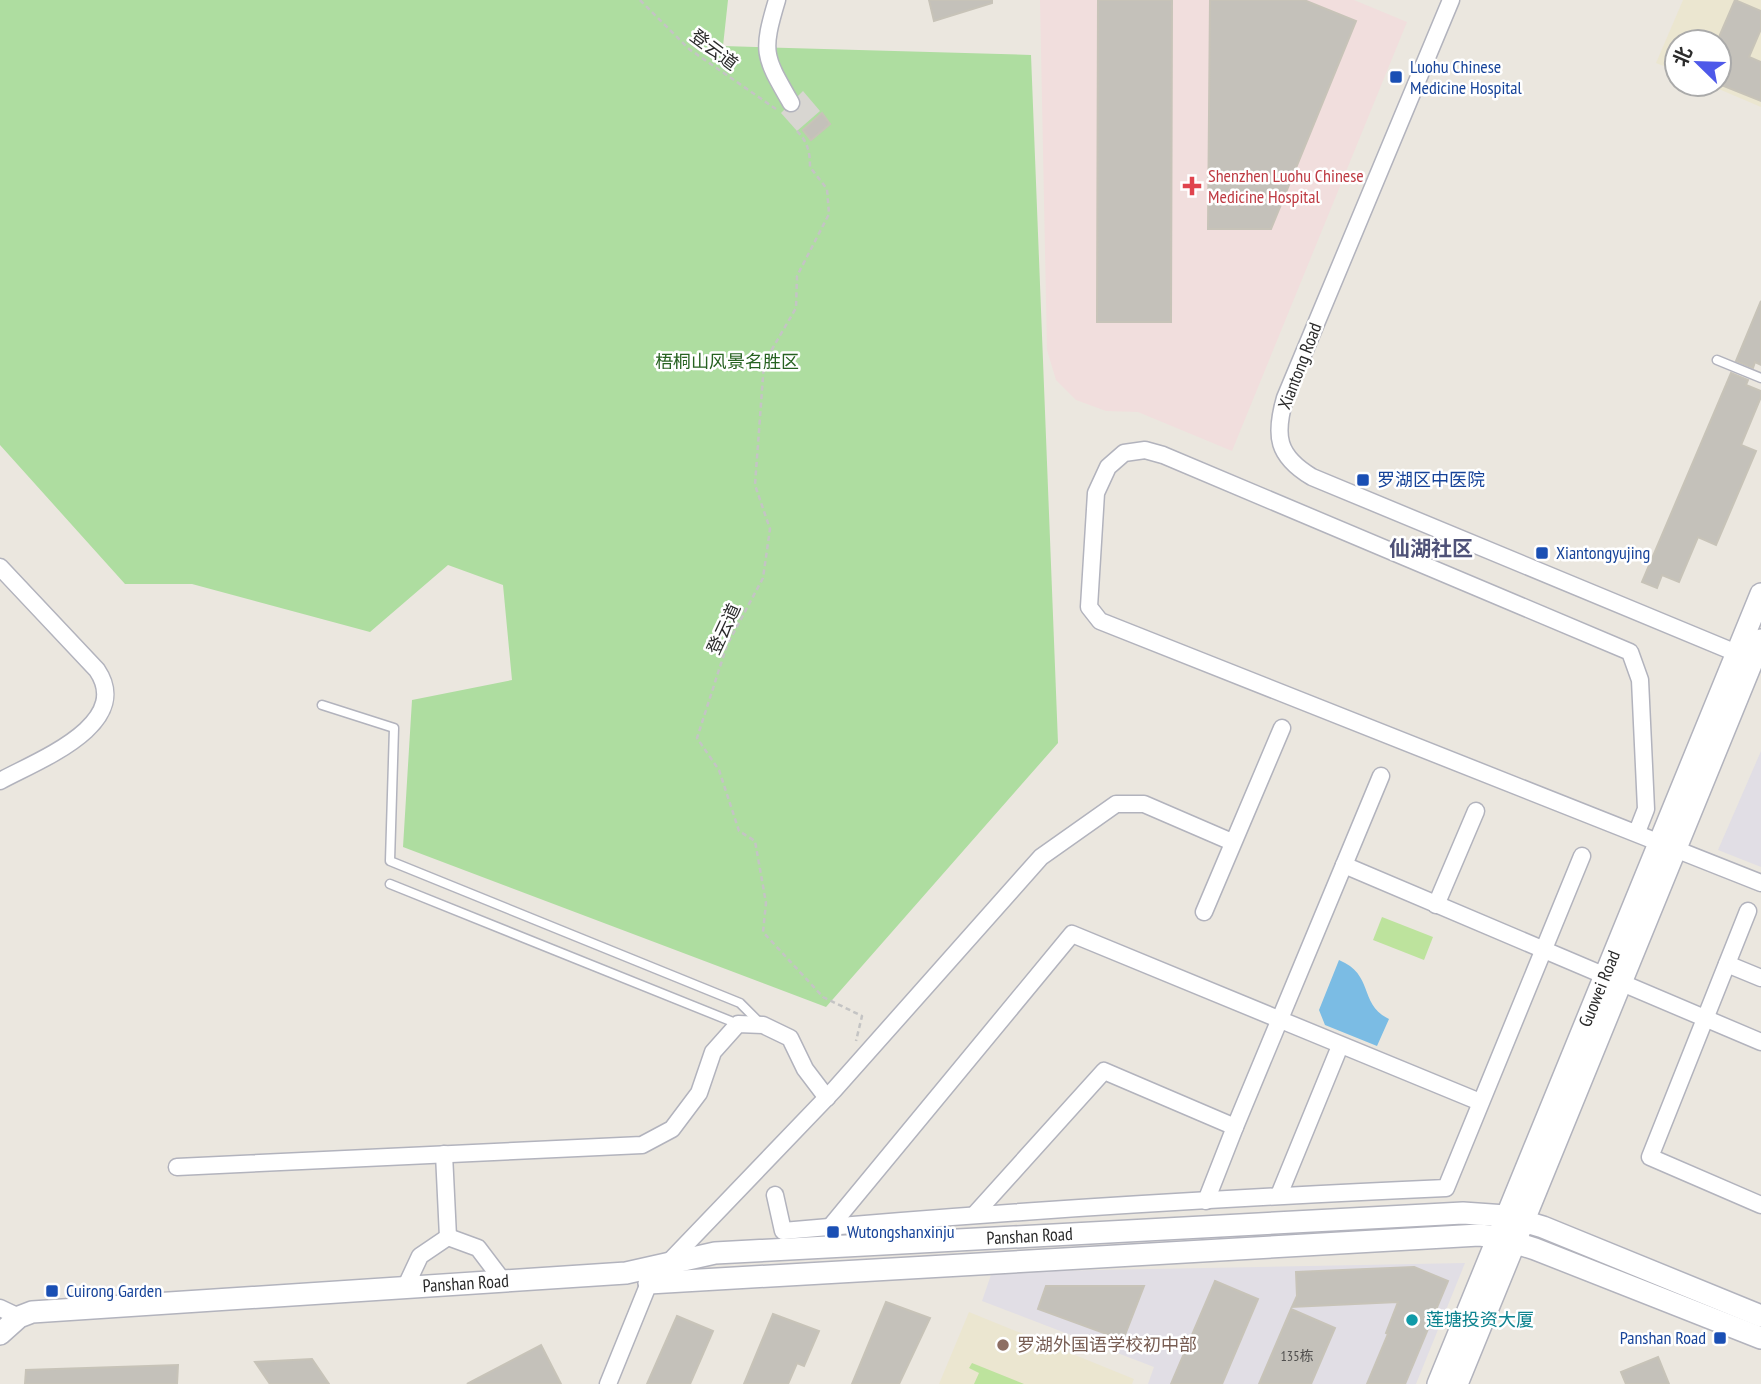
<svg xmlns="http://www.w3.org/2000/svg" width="1761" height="1384" font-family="'PT Sans Narrow','Noto Sans SC',sans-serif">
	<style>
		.industrial { fill: #e1dee5 }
		.education { fill: #ebe6d0 }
		.medical { fill: #f1dedd }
		.green { fill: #aedda0 }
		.pitch { fill: #bde39d }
		.plaza { fill: #d8d6d1 }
		.water { fill: #7bbce4 }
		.building { fill: #c4c1ba; stroke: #c7c3b8; stroke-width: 2 }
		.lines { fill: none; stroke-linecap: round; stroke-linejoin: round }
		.lane-casing { stroke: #b2b3bd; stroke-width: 11 }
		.street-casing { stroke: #b2b3bd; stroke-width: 19 }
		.secondary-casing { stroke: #b2b3bd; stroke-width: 24 }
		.path { stroke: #c4c4c4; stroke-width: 2.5; stroke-dasharray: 5 3.5; stroke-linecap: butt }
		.lane { stroke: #fff; stroke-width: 8 }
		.street { stroke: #fff; stroke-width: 16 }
		.secondary { stroke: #fff; stroke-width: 21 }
		.transit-dot { fill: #1a4fb4; stroke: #fff; stroke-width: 2.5 }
		.health-dot { fill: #e0444e; stroke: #fff; stroke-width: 2.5 }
		.culture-dot { fill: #0f9aa8; stroke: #fff; stroke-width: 2.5 }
		.education-dot { fill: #8d6e63; stroke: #fff; stroke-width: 2.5 }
		.labels { text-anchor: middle; stroke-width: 5; stroke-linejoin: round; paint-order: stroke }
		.number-label { font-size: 14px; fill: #51504f }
		.street-label { font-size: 18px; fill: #2b2b2b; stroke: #fff }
		.transit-label { font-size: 18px; fill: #164399; stroke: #fff; text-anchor: start }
		.health-label { font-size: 18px; fill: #be3a42; stroke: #fff; text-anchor: start }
		.park-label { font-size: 18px; fill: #276221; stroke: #fff }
		.culture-label { font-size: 18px; fill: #0d838f; stroke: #fff; text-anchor: start }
		.education-label { font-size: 18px; fill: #785e54; stroke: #fff; text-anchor: start }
		.quarter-label { font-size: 21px; font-weight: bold; fill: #4f5278; stroke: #fff }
	</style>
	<rect width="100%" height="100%" fill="#ebe7df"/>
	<g class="industrial">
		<polygon points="1761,751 1761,867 1718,850"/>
		<polygon points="1465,1263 1416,1384 1148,1384 1154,1367 982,1301 992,1272"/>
	</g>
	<g class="education">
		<polygon points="1683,0 1761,0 1761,107 1707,84 1719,84 1719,42 1677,42 1677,71 1656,63"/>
		<polygon points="969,1312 1134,1379 1132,1384 939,1384"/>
	</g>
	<polygon class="medical" points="1040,0 1354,0 1407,22 1232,451 1138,412 1106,411 1076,400 1056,380 1047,350"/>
	<polygon class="green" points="0,0 728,0 723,46 1031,55 1058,743 826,1007 403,847 412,700 512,680 503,585 448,565 370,632 192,584 125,584 0,445"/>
	<g class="pitch">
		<polygon points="1382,917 1433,937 1424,960 1373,940"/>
		<polygon points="972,1363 1024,1384 974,1384 979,1373 969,1368"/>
	</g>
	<polygon class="plaza" points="803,91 820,111 797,131 781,113"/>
	<path class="water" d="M1339,960C1375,975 1358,1004 1389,1019L1377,1046L1325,1025L1319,1010Z"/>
	<g class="building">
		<polygon points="929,0 992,0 992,3 934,21"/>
		<polygon points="1098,0 1172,0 1171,322 1097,322"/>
		<polygon points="1210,0 1304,0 1356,21 1271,229 1208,229"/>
		<polygon points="1735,0 1761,11 1761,29 1749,57 1761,62 1761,101 1719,84 1719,37"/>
		<polygon points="822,113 830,124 811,140 803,130"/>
		<polygon points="1761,301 1761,365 1755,362 1753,368 1736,361"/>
		<polygon points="1731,373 1748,380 1746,385 1761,391 1761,397 1741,445 1756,451 1716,545 1698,537 1679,582 1662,575 1657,588 1642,582"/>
		<polygon points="1414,1267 1448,1281 1405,1384 1367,1384 1388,1334 1386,1333 1398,1302 1292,1307 1297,1296 1296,1272"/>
		<polygon points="1215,1281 1258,1299 1222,1384 1171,1384"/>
		<polygon points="1046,1286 1144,1286 1123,1340 1038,1309"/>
		<polygon points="886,1302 930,1318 899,1384 852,1384"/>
		<polygon points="1291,1309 1335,1328 1311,1384 1259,1384"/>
		<polygon points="773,1314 819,1331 804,1366 797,1363 788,1384 744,1384"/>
		<polygon points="677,1316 713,1331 690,1384 647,1384"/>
		<polygon points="541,1345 561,1384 467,1384"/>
		<polygon points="1658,1357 1669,1384 1626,1384 1621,1372"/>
		<polygon points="312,1359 329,1384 270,1384 255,1362"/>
		<polygon points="178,1365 177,1384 25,1384 26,1370"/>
	</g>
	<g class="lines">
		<defs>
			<g id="lane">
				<polyline points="1717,360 1761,378"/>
				<polyline points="322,705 394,728 390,861 740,1003 760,1023"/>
				<polyline points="390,884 738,1024"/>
			</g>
			<g id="street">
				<path d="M777,0C761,53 764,56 791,103"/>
				<path d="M1451,0L1285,398C1274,436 1277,456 1312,477L1746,657"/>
				<path d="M0,567L97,670C134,725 36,761 0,781"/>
				<polyline points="1637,832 1646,809 1640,680 1630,652 1163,455 1145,450 1124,453 1108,467 1096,493 1089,607 1100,621 1761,883"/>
				<polyline points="1344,865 1761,1042"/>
				<polyline points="1436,905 1476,811"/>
				<polyline points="1748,911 1650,1157 1761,1205"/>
				<polyline points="1204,912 1282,728"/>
				<polyline points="1727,964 1761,978"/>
				<polyline points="444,1154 448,1237"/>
				<polyline points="177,1167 642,1145 672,1129 699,1093 713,1052 738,1024 763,1025 790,1038 805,1069 827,1098"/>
				<path d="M775,1195L783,1231C1003,1211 1224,1198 1446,1188L1582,856"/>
				<polyline points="1279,1195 1340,1046"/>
				<polyline points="1206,1201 1235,1127 1381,776"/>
				<polyline points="975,1214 1104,1071 1235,1127"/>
				<polyline points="830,1227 1072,934 1480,1102"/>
				<polyline points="668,1263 834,1090 1041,857 1116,804 1144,804 1232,842"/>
				<polyline points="405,1288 420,1256 448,1237 478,1248 503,1281"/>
				<polyline points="0,1308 19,1317"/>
				<polyline points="608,1384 649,1283"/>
			</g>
			<g id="secondary">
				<polyline points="649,1283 1479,1235 1497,1237 1535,1249 1761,1338"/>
				<path id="s1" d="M0,1334L19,1317L32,1312L626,1273L715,1253L1463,1213L1506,1216L1543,1227L1761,1316"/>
				<path id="s2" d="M1438,1384L1761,594"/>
				<polyline points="1457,1384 1761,640"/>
			</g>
		</defs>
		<use href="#lane" class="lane-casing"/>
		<use href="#street" class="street-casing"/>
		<use href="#secondary" class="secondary-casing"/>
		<g class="path">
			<polyline points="640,0 689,49 776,109"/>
			<path d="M797,131C808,142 810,153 810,167L827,189L829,214L797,276L796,308L764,363L755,485L770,529L763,578L727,645L697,738L719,770L739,831L755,841L766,903L763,932L823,997L862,1016L856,1041"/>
		</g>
		<use href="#lane" class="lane"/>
		<use href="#street" class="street"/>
		<use href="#secondary" class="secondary"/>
	</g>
	<g class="transit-dot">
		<rect x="1389" y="70" width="14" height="14" rx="3.5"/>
		<rect x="1356" y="473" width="14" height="14" rx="3.5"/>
		<rect x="1535" y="546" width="14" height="14" rx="3.5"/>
		<rect x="826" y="1225" width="14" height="14" rx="3.5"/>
		<rect x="45" y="1284" width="14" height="14" rx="3.5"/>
		<rect x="1713" y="1331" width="14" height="14" rx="3.5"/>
	</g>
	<path class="health-dot" d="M1188.5 175.5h7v7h7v7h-7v7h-7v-7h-7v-7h7z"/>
	<circle class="culture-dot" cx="1412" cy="1320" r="7"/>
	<circle class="education-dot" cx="1003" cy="1345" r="7"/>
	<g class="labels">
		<g class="number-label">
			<text x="1297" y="1361">135栋</text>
		</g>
		<g class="street-label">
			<text transform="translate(714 50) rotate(37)" y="6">登云道</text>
			<text transform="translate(1300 366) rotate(-69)" y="6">Xiantong Road</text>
			<text transform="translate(724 629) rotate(-65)" y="6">登云道</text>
			<text dy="6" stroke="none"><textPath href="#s2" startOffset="427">Guowei Road</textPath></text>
			<text dy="6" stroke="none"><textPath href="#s1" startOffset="1041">Panshan Road</textPath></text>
			<text dy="6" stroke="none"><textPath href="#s1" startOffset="474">Panshan Road</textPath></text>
		</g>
		<g class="transit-label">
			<text x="1410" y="73">Luohu Chinese<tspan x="1410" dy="21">Medicine Hospital</tspan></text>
			<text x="1377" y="486">罗湖区中医院</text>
			<text x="1556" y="559">Xiantongyujing</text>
			<text x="847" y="1238">Wutongshanxinju</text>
			<text x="66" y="1297">Cuirong Garden</text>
			<text x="1706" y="1344" text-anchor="end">Panshan Road</text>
		</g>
		<g class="health-label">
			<text x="1208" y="182">Shenzhen Luohu Chinese<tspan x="1208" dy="21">Medicine Hospital</tspan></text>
		</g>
		<g class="park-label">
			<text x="727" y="368">梧桐山风景名胜区</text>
		</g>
		<g class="culture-label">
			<text x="1426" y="1326">莲塘投资大厦</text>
		</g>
		<g class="education-label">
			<text x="1017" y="1351">罗湖外国语学校初中部</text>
		</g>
		<g class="quarter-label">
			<text x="1431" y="556">仙湖社区</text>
		</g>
	</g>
	<g transform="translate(1698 63) rotate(293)"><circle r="33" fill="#ffffff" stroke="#aaaaaa" stroke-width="2"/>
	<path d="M0-5L12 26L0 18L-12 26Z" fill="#4e59e9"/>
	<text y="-10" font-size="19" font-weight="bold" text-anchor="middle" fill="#2b2b2b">北</text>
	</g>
</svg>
